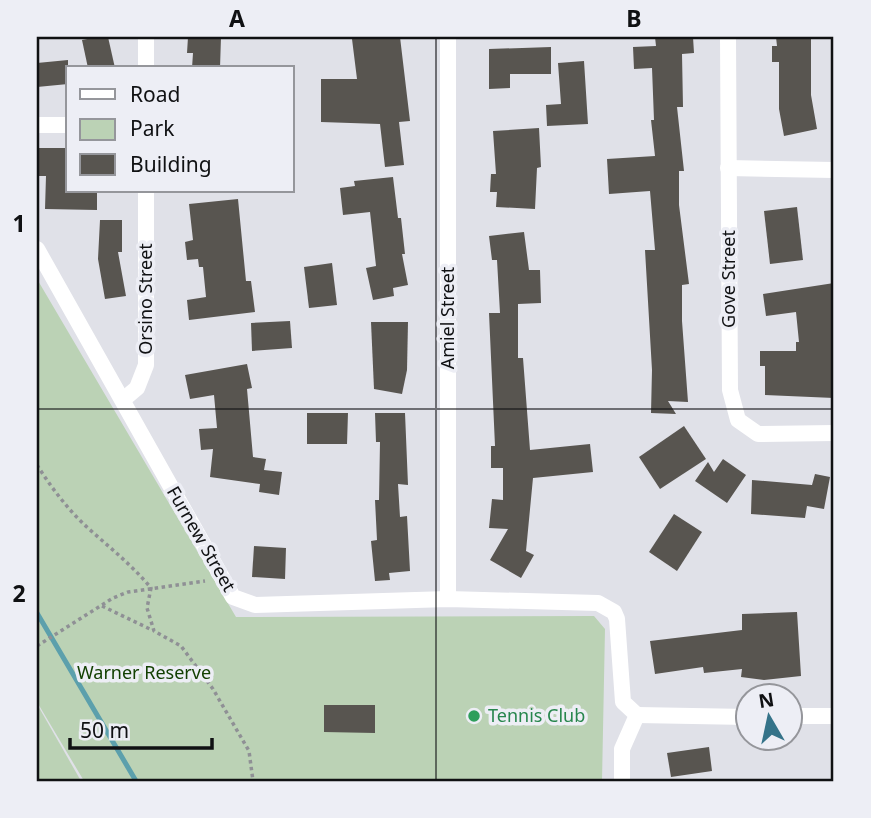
<svg xmlns="http://www.w3.org/2000/svg" width="871" height="818" font-family="'Noto Sans',sans-serif">
	<style>
		.green { fill: #bbd2b5 }
		.lines { fill: none; stroke-linecap: round; stroke-linejoin: round }
		.stream { stroke: #5ca0ac; stroke-width: 5 }
		.building { fill: #585550 }
		.path { stroke: #8f9095; stroke-width: 3.5; stroke-dasharray: 3.5 3.5; stroke-linecap: butt }
		.street { stroke: #fff; stroke-width: 16 }
		.grid { fill: none; stroke: #101113; stroke-width: 2; stroke-opacity: 0.55 }
		.leisure-dot { fill: #2e9e5b; stroke: #edeef5; stroke-width: 2.5 }
		.labels { text-anchor: middle; stroke-width: 7; stroke-linejoin: round; paint-order: stroke }
		.street-label { font-size: 18px; fill: #101113; stroke: #edeef5 }
		.park-label { font-size: 18px; fill: #134002; stroke: #edeef5 }
		.leisure-label { font-size: 18px; fill: #27864d; stroke: #edeef5; text-anchor: start }
		.neatline { fill: none; stroke: #101113; stroke-width: 2.5 }
		.grid-label { font-size: 23px; text-anchor: middle; font-weight: bold; fill: #101113 }
	</style>
	<rect width="100%" height="100%" fill="#e0e1e8"/>
	<g class="green">
		<polygon points="37,279 236,617 594,616 605,629 602,781 84,781 37,702"/>
		<polygon points="37,704 81,781 37,781"/>
	</g>
	<g class="lines">
		<polyline class="stream" points="37,613 136,781"/>
	</g>
	<g class="building">
		<polygon points="98,37 108,37 115,68 88,68 82,40"/>
		<polygon points="188,37 221,37 220,68 192,68 193,53 187,53"/>
		<polygon points="371,37 400,37 410,121 399,122 404,165 385,167 380,124 321,122 321,79 357,79 352,39"/>
		<polygon points="655,37 693,37 694,53 682,54 683,107 677,107 684,171 679,171 679,205 689,284 682,285 682,321 688,402 668,401 676,414 651,413 652,370 645,250 655,250 650,191 609,194 607,159 655,156 651,120 654,120 652,68 634,69 633,47 656,46"/>
		<polygon points="776,37 811,37 811,95 817,129 784,136 779,109 779,62 772,62 772,46 777,46"/>
		<polygon points="551,47 551,74 510,74 510,88 489,89 489,49"/>
		<polygon points="68,60 68,84 37,87 37,63"/>
		<polygon points="584,61 588,124 547,126 546,105 561,104 558,63"/>
		<polygon points="539,128 541,167 537,168 535,209 496,207 497,192 490,192 491,174 496,174 493,131"/>
		<polygon points="37,148 68,148 68,191 97,191 97,210 45,209 46,176 37,176"/>
		<polygon points="393,177 398,218 401,218 405,254 402,254 408,285 393,288 394,296 373,300 366,268 376,266 370,212 343,215 340,188 355,186 354,181"/>
		<polygon points="238,199 246,281 251,281 255,312 189,320 187,300 206,297 203,267 199,267 198,259 187,260 185,242 193,240 189,204"/>
		<polygon points="797,207 803,260 770,264 764,211"/>
		<polygon points="100,220 122,220 122,252 118,252 126,296 105,299 98,259"/>
		<polygon points="524,232 529,270 540,270 541,303 518,304 518,358 523,358 530,450 590,444 593,472 533,478 526,551 534,555 521,578 490,560 508,529 489,528 492,499 503,500 503,468 491,468 491,446 495,446 489,313 500,313 497,260 492,260 489,236"/>
		<polygon points="332,263 337,305 309,308 304,267"/>
		<polygon points="834,283 834,398 765,395 765,366 760,366 760,351 796,351 796,342 799,342 796,312 766,316 763,294"/>
		<polygon points="290,321 292,348 252,351 251,323"/>
		<polygon points="371,322 408,322 407,370 402,394 374,389"/>
		<polygon points="247,364 252,388 247,389 253,457 266,459 264,470 282,472 279,495 259,492 260,484 210,477 213,449 201,450 199,429 217,428 214,395 190,399 185,375"/>
		<polygon points="307,413 348,413 347,444 307,444"/>
		<polygon points="375,413 405,413 408,485 398,484 400,517 407,516 410,571 389,573 390,580 375,581 371,541 377,540 375,500 379,500 380,442 376,442"/>
		<polygon points="684,426 706,459 660,489 639,457"/>
		<polygon points="723,459 746,475 727,503 695,481 708,462 714,472"/>
		<polygon points="815,474 830,477 824,509 807,506 805,518 751,514 752,480 812,485"/>
		<polygon points="674,514 702,532 677,571 649,552"/>
		<polygon points="254,546 286,548 285,579 252,577"/>
		<polygon points="797,612 801,676 764,680 741,677 742,669 704,673 703,667 655,674 650,641 742,630 742,614"/>
		<polygon points="324,705 375,705 375,733 324,732"/>
		<polygon points="709,747 712,771 671,777 667,753"/>
	</g>
	<g class="lines">
		<g class="path">
			<path d="M37,465C51,487 68,510 88,528C110,548 132,565 151,588L147,608L154,631L181,646L213,689L249,751L253,781"/>
			<polyline points="102,606 152,630"/>
			<polyline points="37,646 113,598 128,592 205,581"/>
		</g>
		<g class="street">
			<polyline points="146,37 146,68"/>
			<polyline points="448,37 448,599"/>
			<polyline points="728,37 730,390 738,420 758,434 834,433"/>
			<polyline points="37,125 68,125"/>
			<polyline points="728,168 834,170"/>
			<polyline points="37,249 233,597 255,605 448,599 598,603 614,612 617,619 623,702 637,715 622,749 622,781"/>
			<polyline points="124,399 137,388 146,365 146,191"/>
			<polyline points="637,715 748,717"/>
			<polyline points="790,716 834,716"/>
		</g>
	</g>
	<path class="grid" d="M436,37V781M37,409H834"/>
	<circle class="leisure-dot" cx="474" cy="716" r="7"/>
	<g class="labels">
		<g class="street-label">
			<text transform="translate(729 279) rotate(-90)" y="6">Gove Street</text>
			<text transform="translate(146 299) rotate(-90)" y="6">Orsino Street</text>
			<text transform="translate(448 318) rotate(-90)" y="6">Amiel Street</text>
			<text transform="translate(201 539) rotate(60)" y="6">Furnew Street</text>
		</g>
		<g class="park-label">
			<text x="144" y="679">Warner Reserve</text>
		</g>
		<g class="leisure-label">
			<text x="488" y="722">Tennis Club</text>
		</g>
	</g>
	<rect width="871" height="818" fill="none" stroke="#edeef5" stroke-width="77"/>
	<rect x="66" y="66" width="228" height="126" fill="#edeef5" stroke="#95969b" stroke-width="2"/>
	<rect x="80" y="89" width="35" height="10" fill="#ffffff" stroke="#95969b" stroke-width="2"/>
	<text x="130" y="102" font-size="21" fill="#101113">Road</text>
	<rect x="80" y="119" width="35" height="21" fill="#bbd2b5" stroke="#95969b" stroke-width="2"/>
	<text x="130" y="136" font-size="21" fill="#101113">Park</text>
	<rect x="80" y="154" width="35" height="21" fill="#585550" stroke="#95969b" stroke-width="2"/>
	<text x="130" y="172" font-size="21" fill="#101113">Building</text>
	<g transform="translate(769 717) rotate(351)"><circle r="33" fill="#edeef5" stroke="#95969b" stroke-width="2"/>
	<path d="M0-5L12 26L0 18L-12 26Z" fill="#357389"/>
	<text y="-10" font-size="19" font-weight="bold" text-anchor="middle" fill="#101113">N</text>
	</g>
	<path d="M70 738v10h142v-10" fill="none" stroke="#101113" stroke-width="3.5"/>
	<text x="80" y="738" font-size="21" fill="#101113" stroke="#edeef5" stroke-width="5" paint-order="stroke">50 m</text>
	<rect x="38" y="38" width="794" height="742" class="neatline"/>
	<g class="grid-label">
		<text x="237" y="27">A</text>
		<text x="634" y="27">B</text>
		<text x="19" y="232">1</text>
		<text x="19" y="602">2</text>
	</g>
</svg>
